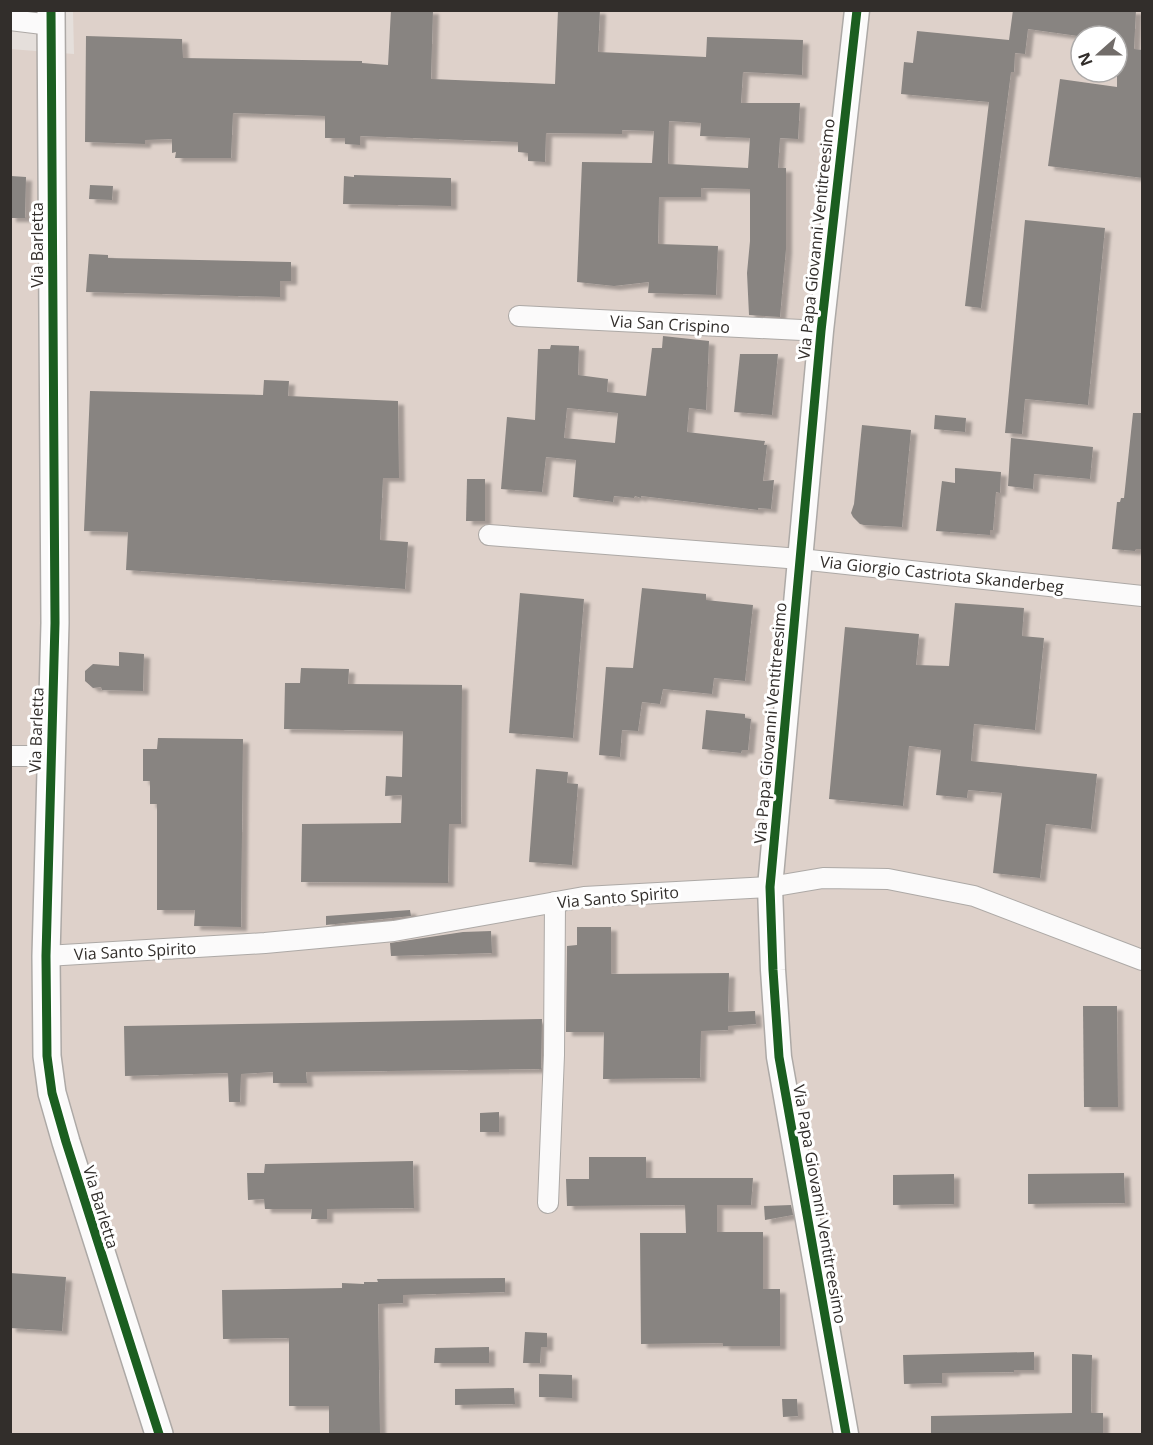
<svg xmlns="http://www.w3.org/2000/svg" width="1153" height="1445" font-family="'Open Sans',sans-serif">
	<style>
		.built { fill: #ded1ca; fill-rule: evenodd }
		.building { fill: #888481; fill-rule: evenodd; filter: url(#shadow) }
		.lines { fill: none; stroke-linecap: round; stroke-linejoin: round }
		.minor-casing { stroke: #ada9a6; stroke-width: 22 }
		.tertiary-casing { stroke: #ada9a6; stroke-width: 27 }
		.secondary-casing { stroke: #ada9a6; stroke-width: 30 }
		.minor { stroke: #fbfafa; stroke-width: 20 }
		.tertiary { stroke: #fbfafa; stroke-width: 24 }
		.secondary { stroke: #fbfafa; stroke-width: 27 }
		.cycleway-casing { stroke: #fff; stroke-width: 13 }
		.cycleway { stroke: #1b5e20; stroke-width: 9 }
		.labels { text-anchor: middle; stroke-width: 6; stroke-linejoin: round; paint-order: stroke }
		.street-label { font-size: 16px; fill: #322e2b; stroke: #fff }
	</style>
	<defs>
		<filter id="shadow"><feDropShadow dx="6" dy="4" stdDeviation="1.5" flood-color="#0004"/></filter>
	</defs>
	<rect width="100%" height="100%" fill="#e5dfdb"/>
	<path class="built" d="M73,10L1142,11V1434H11L10,49L74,54ZM1081,36H1117V72H1081Z"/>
	<g class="building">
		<path d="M391,10H433L431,79L555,84L558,10H600L598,52L706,57L707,37L803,40L802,75L743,72L741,103H800L798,139L780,138L778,168H786V249L780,317L749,315L747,273L750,241V189L701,188V197H659L658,244L718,246L716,295L648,293L649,282L614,286L577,282L582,162L652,163L654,131L622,130V134L546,133L545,162L528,161V153L518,152V142L360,136V145L345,144V138H325V116L233,113L231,158H175L176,152L172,153V139L145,140V144L85,142L86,36L182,39L183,58L362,61V63L388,65ZM669,121L701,123L700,136L750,138L748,168L668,164Z"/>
		<polygon points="1013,10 1136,10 1134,49 1143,50 1143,178 1048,166 1060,79 1117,87 1117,36 1078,36 1028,29 1025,54 1015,53 1014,72 1011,72 981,308 965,306 989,102 901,94 904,62 913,63 917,31 1009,40"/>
		<polygon points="354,175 451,178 451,206 343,204 344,176 354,177"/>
		<polygon points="11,176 26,177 25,218 10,218"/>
		<polygon points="90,185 113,186 112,200 89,199"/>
		<polygon points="1025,220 1105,228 1088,405 1025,399 1022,434 1005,433"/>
		<polygon points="89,254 108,255 108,258 291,262 291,281 280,281 280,297 86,292"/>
		<path d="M663,336L709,341L706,410L689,408L687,432L765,441L764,445H767L763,481L774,480L771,509L758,508V510L641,496V498L635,496L634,498L614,496L613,502L573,497L576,460L546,457L542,492L501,489L507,417L535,420L538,349H550L551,345L579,346L578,375L608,379L607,392L646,396L652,348H662ZM567,408L618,413L615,443L564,438Z"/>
		<polygon points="740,354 778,354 772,415 734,412"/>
		<polygon points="264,380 289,381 288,396 398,401 399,478 383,478 380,540 408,542 405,589 126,570 128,532 84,531 90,391 263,395"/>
		<polygon points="1133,413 1143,413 1143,549 1136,549 1135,551 1112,549 1117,502 1120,502 1121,498 1124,498"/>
		<polygon points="935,415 966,418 965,432 934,429"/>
		<polygon points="862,425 911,430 902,527 864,525 860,524 853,517 851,513 854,504"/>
		<polygon points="1011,438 1093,447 1090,479 1034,474 1033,489 1008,486"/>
		<polygon points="955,468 1001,472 1000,493 996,492 993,530 990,530 990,535 936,531 942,481 955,483"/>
		<polygon points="467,479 485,479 485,521 466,521"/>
		<polygon points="642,588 706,594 706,600 753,605 745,681 714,678 712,694 663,689 660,704 642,702 638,731 622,730 620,757 599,755 606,667 633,668"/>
		<polygon points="520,593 584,599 573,738 509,733"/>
		<polygon points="955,603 1024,608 1022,636 1044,638 1035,730 974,724 971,761 1097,774 1091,829 1046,824 1040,878 993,873 1002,793 968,790 967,798 936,795 941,750 909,746 903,806 829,799 845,627 919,634 916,665 949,666"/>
		<polygon points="119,652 144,654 143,691 102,690 101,687 93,688 85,681 85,671 93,664 119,666"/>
		<polygon points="301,668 349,669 348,684 462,685 461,824 449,824 448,883 301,882 302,824 401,823 402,795 385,796 386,776 402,777 403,731 284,729 285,683 300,683"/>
		<polygon points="706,710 745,714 745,718 751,719 748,750 742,750 741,753 702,749"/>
		<polygon points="158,738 243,739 241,927 194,926 195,910 157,910 157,804 150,804 150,781 143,781 143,749 157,749"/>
		<polygon points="536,769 568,772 567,783 578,784 572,865 529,862"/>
		<polygon points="410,910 411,916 326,925 326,916"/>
		<polygon points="577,927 611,927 611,974 729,973 728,1012 755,1011 756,1024 728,1026 728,1030 701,1031 700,1078 603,1079 604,1032 566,1032 567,946 577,945"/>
		<polygon points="491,931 492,953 391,956 390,943 463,932"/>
		<polygon points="1083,1006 1117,1006 1118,1107 1084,1107"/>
		<polygon points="542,1019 541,1069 306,1072 307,1083 273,1083 273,1072 241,1074 240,1102 229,1102 228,1073 125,1076 124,1026"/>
		<polygon points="499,1112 499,1132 480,1132 480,1113"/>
		<polygon points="589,1157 646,1157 646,1178 753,1178 751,1205 717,1205 717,1232 763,1232 763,1289 780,1289 780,1346 723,1346 723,1343 641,1344 640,1233 686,1233 685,1205 567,1206 566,1179 589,1179"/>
		<polygon points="413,1161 414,1208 327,1209 327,1219 311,1219 312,1209 265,1209 264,1199 248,1200 247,1173 264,1173 265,1164"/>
		<polygon points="1124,1173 1125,1203 1028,1204 1028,1174"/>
		<polygon points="954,1174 954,1204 893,1205 893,1175"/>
		<polygon points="791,1205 793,1215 765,1220 764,1206"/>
		<polygon points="10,1273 66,1277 62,1331 10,1328"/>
		<polygon points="505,1278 505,1292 403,1295 403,1303 378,1304 380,1434 329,1434 329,1406 289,1406 289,1338 223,1339 222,1290 342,1288 342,1283 364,1284 364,1282 378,1282 377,1279"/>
		<polygon points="525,1332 547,1333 547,1347 541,1347 540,1363 523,1363"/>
		<polygon points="489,1347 489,1363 434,1363 435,1348"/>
		<polygon points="1034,1352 1034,1370 1014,1370 1014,1372 942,1373 942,1383 904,1384 903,1355"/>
		<polygon points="1072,1354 1092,1355 1091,1413 1103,1413 1103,1434 931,1434 931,1416 1072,1413"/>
		<polygon points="539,1374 572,1375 572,1398 539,1397"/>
		<polygon points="514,1388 515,1404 455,1405 455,1389"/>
		<polygon points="782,1399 797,1399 798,1416 783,1417"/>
	</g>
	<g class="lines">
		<defs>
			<g id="minor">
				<polyline points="10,20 51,25"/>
				<polyline points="519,316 821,331"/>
				<polyline points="489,535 800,559 1142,596"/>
				<polyline points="10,756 51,756"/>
				<polyline points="46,956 265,943 394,931 584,897 770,887 823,878 888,879 974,896 1142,960"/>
				<polyline points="548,1203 554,1055 555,902"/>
			</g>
			<polyline id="tertiary" points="846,1434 779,1057 773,970 770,887 821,331 857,10"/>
			<polyline id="secondary" points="51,10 55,623 46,956 47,1056 52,1093 66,1142 159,1434"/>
		</defs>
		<use href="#minor" class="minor-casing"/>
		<use href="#tertiary" class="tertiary-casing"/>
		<use href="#secondary" class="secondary-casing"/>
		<use href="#minor" class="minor"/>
		<use href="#tertiary" class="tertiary"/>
		<use href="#secondary" class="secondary"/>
		<defs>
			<g id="cycleway">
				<polyline points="51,10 55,623 46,956 47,1056 52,1093 66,1142 159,1434"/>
				<polyline points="846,1434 779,1057 773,970 770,887 821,331 857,10"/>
			</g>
		</defs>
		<use href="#cycleway" class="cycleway-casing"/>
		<use href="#cycleway" class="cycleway"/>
	</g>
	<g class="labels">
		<g class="street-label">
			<text transform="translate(816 239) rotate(-84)" y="6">Via Papa Giovanni Ventitreesimo</text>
			<text transform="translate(37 245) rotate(-90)" y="6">Via Barletta</text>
			<text transform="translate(670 324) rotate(3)" y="6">Via San Crispino</text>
			<text transform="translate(942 574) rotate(6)" y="6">Via Giorgio Castriota Skanderbeg</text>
			<text transform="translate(770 723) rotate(-85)" y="6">Via Papa Giovanni Ventitreesimo</text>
			<text transform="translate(36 730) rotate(-88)" y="6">Via Barletta</text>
			<text transform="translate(618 897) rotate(-5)" y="6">Via Santo Spirito</text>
			<text transform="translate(135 951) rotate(-3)" y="6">Via Santo Spirito</text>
			<text transform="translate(820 1204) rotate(80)" y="6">Via Papa Giovanni Ventitreesimo</text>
			<text transform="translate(101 1207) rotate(73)" y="6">Via Barletta</text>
		</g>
	</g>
	<rect width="1153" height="1445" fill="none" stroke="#322e2b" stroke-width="24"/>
	<g transform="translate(1099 54) rotate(249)"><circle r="28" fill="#ffffff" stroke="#adabaa" stroke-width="1.5"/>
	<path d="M0-4.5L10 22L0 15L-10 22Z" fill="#716c69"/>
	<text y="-9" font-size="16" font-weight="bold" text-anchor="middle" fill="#322e2b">N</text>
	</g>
</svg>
